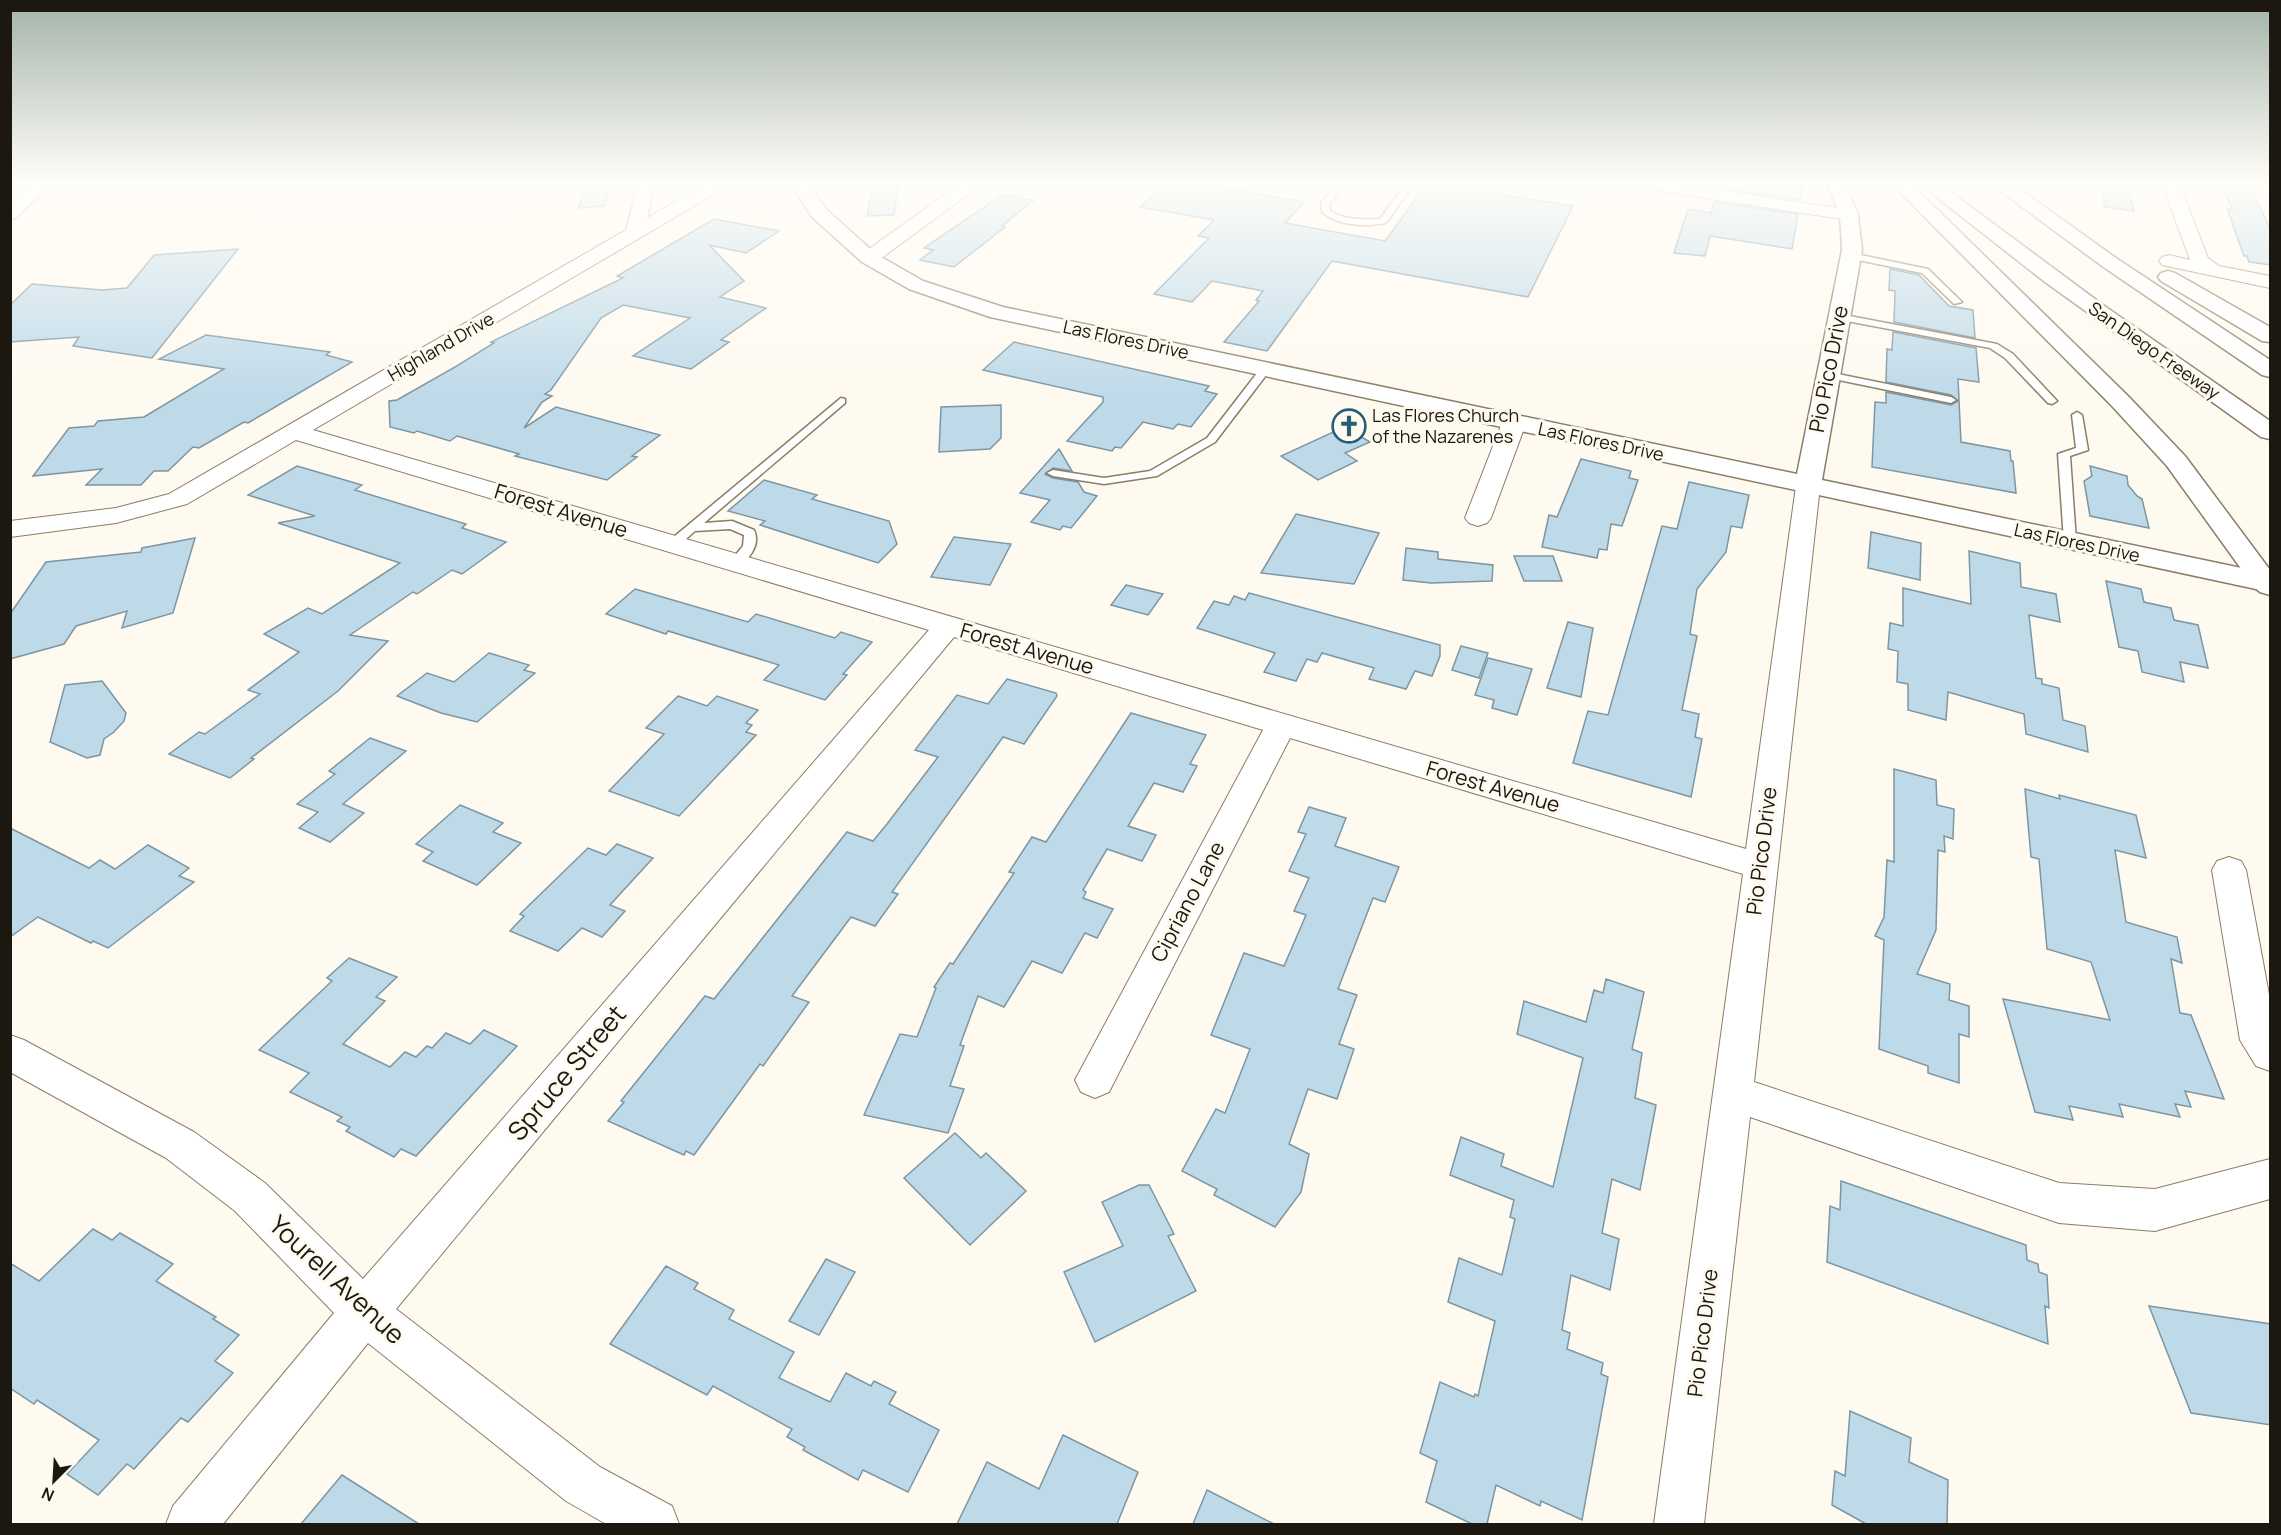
<svg xmlns="http://www.w3.org/2000/svg" width="2281" height="1535" font-family="Manrope,sans-serif">
	<style>
		.building { fill: #bedae9; stroke: #7c96a3; stroke-width: 1.5 }
		.lines { fill: none; stroke-linecap: round; stroke-linejoin: round }
		.lane-casing { stroke: #897e67; stroke-width: 3 }
		.street-casing { stroke: #897e67; stroke-width: 2 }
		.secondary-casing { stroke: #897e67; stroke-width: 3 }
		.highway-casing { stroke: #897e67; stroke-width: 3 }
		.lane { fill: #fff; fill-rule: evenodd }
		.street { fill: #fff; fill-rule: evenodd }
		.secondary { fill: #fff; fill-rule: evenodd }
		.highway { fill: #fff; fill-rule: evenodd }
		.labels { text-anchor: middle; stroke-width: 6; stroke-linejoin: round; paint-order: stroke }
		.far-street-label { font-size: 18px; fill: #1d180f; stroke: #fffaf0 }
		.far-poi-label { font-size: 18px; fill: #1d180f; stroke: #fffaf0; text-anchor: start }
		.street-label { font-size: 21px; fill: #1d180f; stroke: #fffaf0 }
		.near-street-label { font-size: 26px; fill: #1d180f; stroke: #fffaf0 }
	</style>
	<rect width="100%" height="100%" fill="#fffaf0"/>
	<g class="building">
		<polygon points="588,181 611,181 604,206 578,208"/>
		<polygon points="873,181 899,181 894,215 867,216"/>
		<polygon points="1168,181 1180,181 1304,202 1285,223 1385,241 1429,181 1491,181 1487,192 1573,206 1528,297 1332,261 1267,351 1224,342 1259,301 1256,300 1263,291 1212,281 1192,302 1154,294 1209,238 1198,236 1214,220 1140,207"/>
		<polygon points="1721,181 1804,181 1800,200 1719,188"/>
		<polygon points="2099,182 2127,185 2134,211 2105,207"/>
		<polygon points="2221,184 2251,188 2271,230 2271,265 2249,262 2247,256 2244,256 2227,208 2232,209"/>
		<polygon points="1002,195 1034,200 1002,226 1005,227 954,267 920,260 933,250 924,248"/>
		<polygon points="1714,202 1798,214 1792,249 1710,236 1705,256 1674,253 1688,209 1711,213"/>
		<polygon points="714,219 779,231 746,253 709,245 744,281 720,297 766,308 721,340 729,342 691,369 633,356 690,318 623,305 601,318 551,390 545,394 552,396 542,402 524,428 556,407 660,435 632,456 637,457 607,480 515,456 519,454 457,436 450,441 417,431 414,433 390,427 389,401 397,400 455,367 494,343 491,342 623,278 617,276"/>
		<polygon points="238,249 152,358 73,346 79,337 10,342 10,305 32,284 102,290 127,288 154,255"/>
		<polygon points="1890,269 1919,275 1949,306 1973,310 1975,338 1894,322 1895,291 1889,290"/>
		<polygon points="1893,332 1976,348 1979,382 1958,379 1961,442 2010,451 2011,461 2013,461 2016,493 1872,467 1875,402 1886,403 1886,392 1951,405 1958,401 1951,395 1886,382 1887,349 1892,350"/>
		<polygon points="206,335 330,352 326,355 352,362 248,423 244,422 199,448 193,447 168,471 154,471 141,485 86,485 102,469 33,476 69,428 94,426 98,421 144,417 224,369 159,359"/>
		<polygon points="1014,342 1209,386 1205,391 1217,394 1191,427 1178,424 1173,429 1143,422 1121,448 1115,447 1112,451 1067,441 1103,402 1103,397 983,370"/>
		<polygon points="1001,405 1001,438 990,449 939,452 941,407"/>
		<polygon points="1344,427 1370,442 1345,453 1357,461 1318,480 1281,456"/>
		<polygon points="1059,449 1072,471 1053,468 1045,474 1053,478 1078,482 1084,492 1097,496 1071,528 1063,526 1060,530 1031,522 1050,500 1020,493"/>
		<polygon points="1581,459 1631,471 1629,478 1638,480 1622,526 1611,524 1607,550 1599,549 1597,558 1542,547 1549,515 1557,517"/>
		<polygon points="297,466 362,485 355,490 466,524 462,528 506,542 462,574 452,570 417,594 413,592 350,635 388,641 338,691 251,758 254,759 230,778 169,754 199,732 205,734 260,694 248,690 299,652 264,634 308,608 322,614 400,563 278,523 315,516 248,495"/>
		<polygon points="2090,466 2127,476 2128,485 2137,496 2142,499 2149,528 2090,516 2084,481 2092,476"/>
		<polygon points="764,480 817,495 812,499 889,521 897,544 878,563 760,525 765,521 728,511"/>
		<polygon points="1689,482 1749,495 1742,528 1731,526 1726,552 1697,589 1690,634 1697,636 1682,710 1699,714 1695,737 1702,739 1691,797 1573,763 1588,711 1608,715 1662,526 1677,529"/>
		<polygon points="1296,514 1379,533 1354,584 1261,573"/>
		<polygon points="1871,532 1921,543 1920,580 1868,568"/>
		<polygon points="954,537 1011,544 990,585 931,577"/>
		<polygon points="195,538 173,613 122,628 127,611 76,626 64,644 10,659 10,614 46,562 141,552 142,548"/>
		<polygon points="1406,548 1438,552 1438,559 1493,565 1492,581 1431,583 1403,580"/>
		<polygon points="1969,551 2020,563 2021,587 2056,594 2060,622 2029,615 2036,678 2042,679 2042,684 2059,688 2063,720 2085,726 2088,752 2026,734 2024,714 1948,692 1946,720 1908,710 1908,684 1897,682 1898,651 1888,649 1890,623 1903,626 1903,588 1971,604"/>
		<polygon points="1514,556 1553,556 1562,581 1524,581"/>
		<polygon points="2106,581 2141,589 2144,602 2171,608 2174,620 2198,625 2208,668 2180,662 2184,682 2142,672 2138,651 2119,647"/>
		<polygon points="1126,585 1163,594 1148,615 1111,605"/>
		<polygon points="635,589 748,622 756,614 835,638 841,632 872,642 843,674 847,675 825,700 764,680 779,665 668,631 666,634 606,614"/>
		<polygon points="1249,593 1440,645 1440,656 1432,676 1415,671 1406,689 1369,679 1374,668 1322,653 1317,662 1307,659 1296,681 1264,672 1275,653 1197,628 1214,601 1229,605 1234,596 1245,600"/>
		<polygon points="1568,622 1593,628 1581,697 1547,688"/>
		<polygon points="1461,646 1488,653 1479,678 1452,670"/>
		<polygon points="489,653 529,665 524,670 535,673 477,722 441,713 397,696 427,673 454,682"/>
		<polygon points="1488,658 1532,669 1517,715 1492,708 1494,700 1475,695"/>
		<polygon points="1007,679 1056,693 1057,696 1024,744 1003,737 892,892 898,894 875,926 851,917 792,996 809,1002 763,1066 760,1064 694,1155 686,1151 684,1155 608,1121 624,1102 621,1101 705,996 714,999 847,832 873,841 887,824 938,757 915,750 957,695 988,704"/>
		<polygon points="102,681 126,713 124,721 114,732 104,739 100,755 87,758 50,742 65,685"/>
		<polygon points="678,696 707,706 717,696 758,710 746,723 752,725 746,732 756,735 679,816 609,791 664,734 646,728"/>
		<polygon points="1131,713 1206,735 1190,764 1197,766 1183,792 1154,783 1128,826 1156,835 1142,861 1107,849 1083,890 1086,892 1083,898 1113,909 1097,938 1085,933 1062,973 1032,961 1004,1007 978,996 960,1045 964,1046 950,1086 964,1089 948,1133 864,1115 900,1034 917,1037 936,988 934,987 950,963 953,964 961,952 1014,873 1009,872 1032,837 1046,842"/>
		<polygon points="370,738 406,751 343,804 364,813 330,842 299,828 318,812 297,804 335,774 329,771"/>
		<polygon points="1894,769 1936,780 1937,805 1954,809 1953,839 1944,836 1945,852 1938,850 1936,930 1917,974 1950,984 1949,1000 1969,1006 1969,1037 1959,1034 1959,1083 1928,1073 1928,1066 1879,1049 1884,940 1875,936 1884,917 1887,860 1894,862"/>
		<polygon points="2025,789 2060,799 2059,795 2136,815 2146,858 2115,850 2126,922 2177,937 2182,963 2171,959 2180,1013 2191,1015 2224,1099 2185,1091 2191,1107 2175,1104 2180,1117 2119,1104 2123,1117 2069,1106 2073,1120 2035,1112 2003,999 2110,1020 2091,962 2047,949 2039,859 2031,857"/>
		<polygon points="460,805 503,823 493,832 521,843 477,885 423,861 433,852 416,844"/>
		<polygon points="1309,807 1346,818 1335,846 1399,867 1385,902 1373,898 1338,989 1357,995 1339,1044 1354,1049 1337,1099 1308,1089 1289,1144 1309,1154 1301,1192 1275,1227 1214,1195 1217,1189 1182,1171 1216,1109 1225,1113 1250,1049 1211,1035 1244,953 1284,966 1306,915 1294,911 1309,878 1289,871 1306,834 1298,832"/>
		<polygon points="10,828 89,868 100,860 115,869 148,845 189,868 179,876 194,882 108,948 93,941 91,943 38,917 10,937"/>
		<polygon points="617,844 653,858 610,905 625,911 602,937 582,928 558,951 510,931 524,916 520,914 588,848 606,855"/>
		<polygon points="349,958 397,977 376,997 385,1001 343,1044 390,1067 405,1052 416,1057 427,1046 432,1048 446,1033 470,1044 484,1030 517,1046 416,1156 401,1149 394,1157 346,1131 350,1127 337,1121 342,1117 290,1092 309,1073 259,1050 332,981 327,978"/>
		<polygon points="1606,979 1644,992 1632,1049 1642,1053 1635,1098 1656,1105 1640,1190 1612,1179 1602,1233 1619,1239 1610,1290 1571,1275 1562,1330 1570,1333 1567,1349 1603,1363 1601,1374 1608,1377 1582,1520 1541,1501 1540,1506 1496,1485 1487,1524 1472,1524 1426,1502 1437,1461 1420,1453 1440,1382 1474,1397 1475,1394 1478,1396 1495,1321 1448,1302 1459,1258 1502,1275 1515,1219 1510,1217 1514,1200 1450,1175 1461,1137 1504,1154 1501,1166 1553,1187 1583,1058 1517,1034 1524,1001 1586,1022 1594,990 1603,993"/>
		<polygon points="955,1133 981,1158 986,1153 1026,1191 970,1245 904,1178"/>
		<polygon points="1841,1181 2026,1245 2027,1260 2038,1264 2039,1272 2047,1275 2049,1308 2045,1306 2048,1344 1827,1262 1830,1206 1840,1210"/>
		<polygon points="1139,1185 1149,1185 1174,1234 1168,1236 1196,1291 1095,1342 1064,1272 1123,1246 1102,1202"/>
		<polygon points="93,1229 112,1240 120,1233 173,1264 156,1281 216,1317 213,1319 239,1335 215,1361 233,1373 188,1422 181,1418 134,1469 127,1464 98,1495 67,1474 99,1440 37,1400 34,1404 10,1388 10,1263 39,1281"/>
		<polygon points="826,1259 855,1272 819,1335 789,1321"/>
		<polygon points="666,1266 698,1283 694,1289 734,1310 729,1319 794,1352 779,1378 830,1402 846,1373 871,1386 874,1381 896,1392 889,1404 939,1430 908,1492 863,1470 858,1480 803,1450 805,1447 787,1437 792,1429 713,1386 707,1395 610,1344"/>
		<polygon points="2149,1306 2271,1324 2271,1425 2191,1413"/>
		<polygon points="1850,1411 1911,1438 1909,1462 1948,1480 1947,1524 1866,1524 1832,1505 1835,1471 1845,1476"/>
		<polygon points="1063,1435 1138,1472 1117,1524 957,1524 987,1462 1039,1489"/>
		<polygon points="342,1475 419,1524 301,1524"/>
		<polygon points="1207,1490 1274,1524 1193,1524"/>
	</g>
	<g class="lines">
		<defs>
			<g id="lane">
				<path d="M1340,181H1349L1329,203L1330,211C1346,220 1363,220 1380,219L1408,181H1416L1386,223C1365,227 1338,226 1322,212L1321,203Z"/>
				<polygon points="1851,253 1928,269 1962,302 1954,304 1922,273 1848,258 1848,254"/>
				<polygon points="1839,314 1997,344 2013,354 2057,401 2052,404 2048,403 2005,358 1990,348 1836,319 1836,315"/>
				<polygon points="1265,367 1270,370 1215,442 1157,476 1104,484 1053,476 1047,473 1053,470 1104,478 1150,471 1207,438 1261,368"/>
				<polygon points="1828,372 1951,397 1956,400 1951,403 1824,377 1823,375"/>
				<path d="M841,398L845,399V403L704,523L732,521L754,530C761,544 749,562 735,567L729,563L743,546L744,535L730,529L695,531L677,547H669L667,544L669,541Z"/>
				<polygon points="2077,412 2082,415 2088,450 2070,456 2076,541 2070,545 2064,541 2058,454 2076,448 2072,415"/>
			</g>
			<g id="street">
				<polygon points="37,181 55,181 16,218 10,219 10,204"/>
				<polygon points="639,181 656,181 647,218 711,181 742,181 740,185 723,189 313,430 1746,849 1796,486 1799,481 1808,479 1817,481 1820,486 1754,1082 2059,1183 2155,1189 2270,1159 2270,1199 2155,1231 2059,1223 1750,1117 1704,1524 1654,1524 1743,874 1290,738 1109,1092 1095,1098 1081,1092 1075,1080 1263,730 954,637 396,1309 600,1467 672,1506 679,1524 606,1524 566,1501 368,1343 223,1524 166,1524 173,1506 334,1313 235,1211 166,1158 10,1072 10,1035 24,1040 194,1132 265,1183 363,1279 929,630 296,440 187,504 116,523 10,537 10,521 116,508 169,494 626,230"/>
				<polygon points="1619,181 1661,181 1849,210 1855,211 1858,215 1855,219 1849,220 1627,186"/>
				<polygon points="2161,181 2178,181 2208,258 2219,266 2270,276 2270,288 2162,265 2159,261 2162,257 2169,255 2190,260"/>
				<polygon points="967,182 973,183 976,187 973,191 876,262 862,262 860,258 862,254 961,183"/>
				<polygon points="1514,416 1522,418 1526,423 1491,518 1487,523 1478,526 1469,523 1465,518 1502,423 1506,418"/>
				<polygon points="2229,857 2241,861 2246,870 2270,1000 2270,1071 2256,1066 2240,1040 2212,870 2217,861"/>
			</g>
			<g id="secondary">
				<path d="M711,181H730C724,189 720,191 711,189L708,185Z"/>
				<polygon points="789,181 807,181 826,209 876,254 923,281 1003,307 1797,474 1842,250 1840,215 1826,181 1844,181 1858,215 1862,250 1822,480 2270,574 2270,592 990,317 909,289 862,262 812,217"/>
			</g>
			<g id="highway">
				<polygon points="1889,181 1908,181 2128,396 2185,456 2270,570 2270,595 2260,592 2255,588 2167,466 2112,406"/>
				<polygon points="1916,181 1936,181 2103,305 2270,421 2270,439 2261,437 2045,282"/>
				<polygon points="1987,181 2008,181 2116,258 2270,360 2270,377 2262,375 2102,266"/>
				<polygon points="2168,271 2175,273 2270,327 2270,342 2262,341 2161,281 2158,277 2161,273"/>
			</g>
		</defs>
		<use href="#lane" class="lane-casing"/>
		<use href="#street" class="street-casing"/>
		<use href="#secondary" class="secondary-casing"/>
		<use href="#highway" class="highway-casing"/>
		<use href="#lane" class="lane"/>
		<use href="#street" class="street"/>
		<use href="#secondary" class="secondary"/>
		<use href="#highway" class="highway"/>
	</g>
	<linearGradient id="sky" x2="0" y2="1"><stop stop-color="#a4b3a9"/><stop offset="0.46" stop-color="#fffdf8"/><stop offset="1" stop-color="#fffdf8" stop-opacity="0"/></linearGradient>
	<rect width="2281" height="396" fill="url(#sky)"/>
	<defs>
		<symbol id="church-ring" viewBox="-11 -11 22 22"><circle r="9.5" fill="#fffaf0" stroke="#245e77" stroke-width="1.5"/><path d="M-1.2-6h2.4v3.5h3.3v2.4h-3.3V6h-2.4V-.1h-3.3v-2.4h3.3Z" fill="#245e77"/></symbol>
	</defs>
	<g fill-rule="evenodd">
		<use href="#church-ring" x="1330" y="407" width="38" height="38"/>
	</g>
	<g class="labels">
		<g class="far-street-label">
			<text transform="translate(1126 340) rotate(12)" y="6">Las Flores Drive</text>
			<text transform="translate(441 347) rotate(-30)" y="6">Highland Drive</text>
			<text transform="translate(2154 351) rotate(35)" y="6">San Diego Freeway</text>
			<text transform="translate(1601 442) rotate(12)" y="6">Las Flores Drive</text>
			<text transform="translate(2077 543) rotate(12)" y="6">Las Flores Drive</text>
		</g>
		<g class="far-poi-label">
			<text x="1372" y="422">Las Flores Church<tspan x="1372" dy="21">of the Nazarenes</tspan></text>
		</g>
		<g class="street-label">
			<text transform="translate(1829 369) rotate(-79)" y="7">Pio Pico Drive</text>
			<text transform="translate(561 511) rotate(17)" y="7">Forest Avenue</text>
			<text transform="translate(1027 649) rotate(16)" y="7">Forest Avenue</text>
			<text transform="translate(1493 787) rotate(16)" y="7">Forest Avenue</text>
			<text transform="translate(1762 851) rotate(-83)" y="7">Pio Pico Drive</text>
			<text transform="translate(1188 902) rotate(-62)" y="7">Cipriano Lane</text>
			<text transform="translate(1703 1333) rotate(-83)" y="7">Pio Pico Drive</text>
		</g>
		<g class="near-street-label">
			<text transform="translate(567 1073) rotate(-50)" y="9">Spruce Street</text>
			<text transform="translate(337 1280) rotate(43)" y="9">Yourell Avenue</text>
		</g>
	</g>
	<rect width="2281" height="1535" fill="none" stroke="#1d180f" stroke-width="24"/>
	<g transform="translate(54 1481) rotate(204)" stroke="#fffaf0" stroke-width="4.5" paint-order="stroke">
	<path d="M0-4.5L10 22L0 15L-10 22Z" fill="#1d180f"/>
	<text y="-9" font-size="16" font-weight="bold" text-anchor="middle" fill="#1d180f">N</text>
	</g>
</svg>
